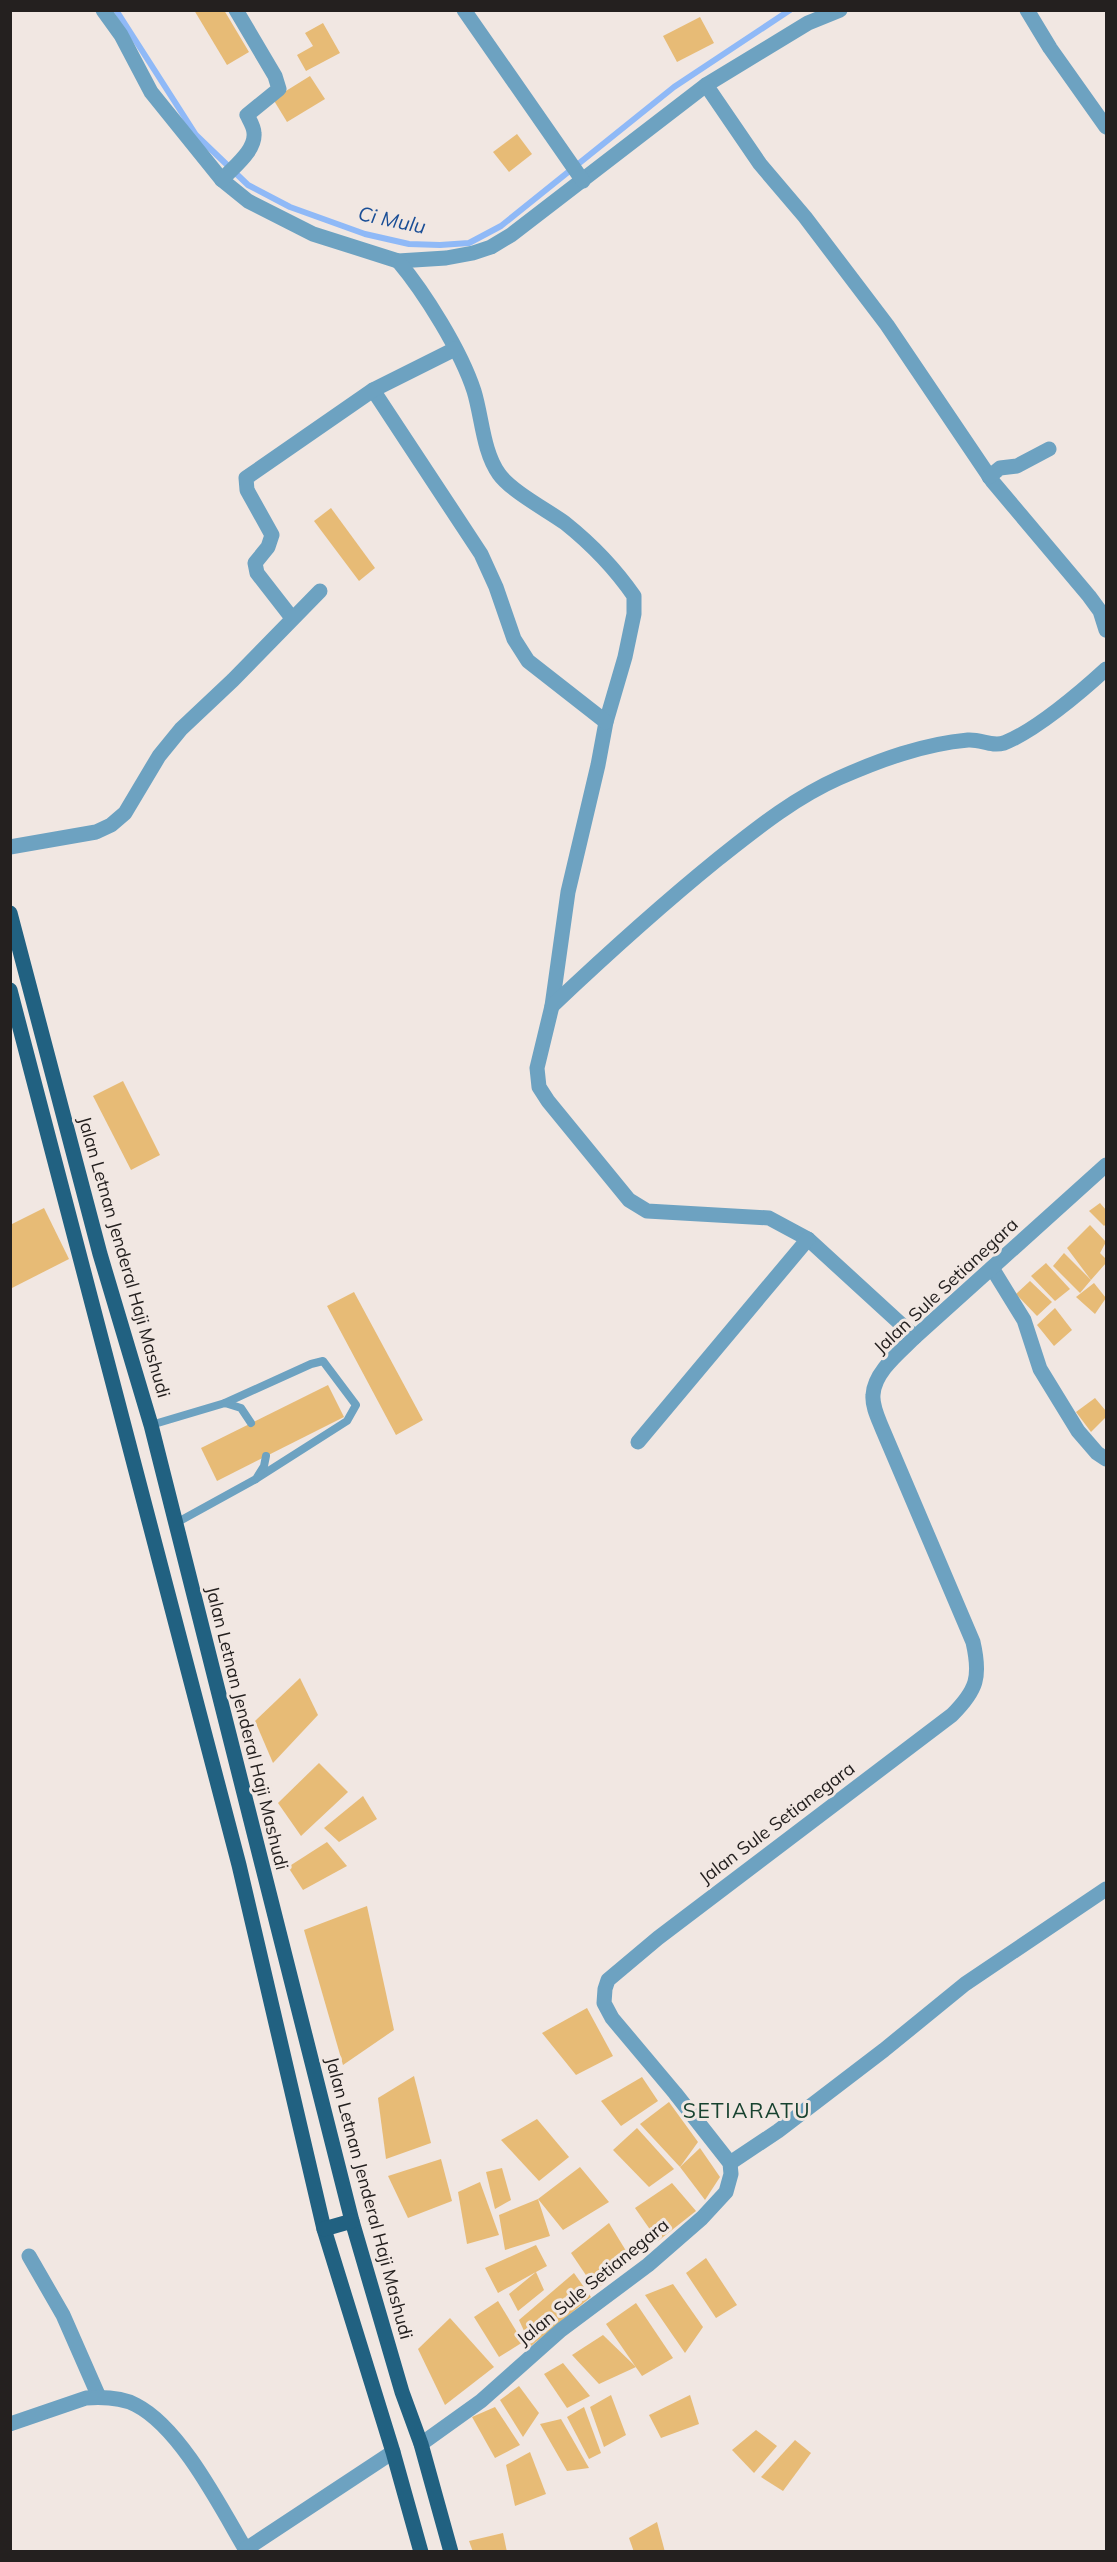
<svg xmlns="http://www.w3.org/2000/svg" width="1117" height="2562" font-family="Mulish,sans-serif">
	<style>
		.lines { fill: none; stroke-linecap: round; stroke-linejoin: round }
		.stream { stroke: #8fb9f7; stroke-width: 6 }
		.building { fill: #e7bb76 }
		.lane { stroke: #6da2c1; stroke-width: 8 }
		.street { stroke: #6da2c1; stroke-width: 15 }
		.primary { stroke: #216181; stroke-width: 15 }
		.labels { text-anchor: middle; stroke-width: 6; stroke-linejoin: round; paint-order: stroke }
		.street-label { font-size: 18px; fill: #24201f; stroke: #f1e7e2 }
		.water-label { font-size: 20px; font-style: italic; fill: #1a4e96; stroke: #f1e7e2 }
		.quarter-label { font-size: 21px; letter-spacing: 1.5px; fill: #17422f; stroke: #f1e7e2 }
	</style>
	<rect width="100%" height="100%" fill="#f1e7e2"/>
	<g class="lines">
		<polyline class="stream" points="116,10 196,135 248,185 290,207 365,234 409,244 440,245 469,243 501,226 674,87 790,10"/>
	</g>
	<g class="building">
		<polygon points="194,10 224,10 249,52 227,65"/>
		<polygon points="700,17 714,43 677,62 663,36"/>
		<polygon points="323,23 340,53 306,71 297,55 313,46 305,33"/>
		<polygon points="310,76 325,99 287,122 273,99"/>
		<polygon points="517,134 532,154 509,172 493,152"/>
		<polygon points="331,508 375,568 359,581 314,521"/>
		<polygon points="123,1081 160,1155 131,1170 93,1096"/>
		<polygon points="1100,1203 1106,1210 1106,1224 1104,1226 1089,1211"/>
		<polygon points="44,1208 69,1259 10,1289 10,1225"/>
		<polygon points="1090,1225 1106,1242 1100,1253 1106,1259 1106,1263 1091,1280 1067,1248"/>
		<polygon points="1064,1253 1091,1280 1080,1293 1053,1266"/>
		<polygon points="1046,1263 1070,1289 1055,1301 1031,1276"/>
		<polygon points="1030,1281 1052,1302 1037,1316 1016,1294"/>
		<polygon points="1094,1283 1106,1298 1095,1314 1076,1297"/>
		<polygon points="354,1292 423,1420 396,1435 327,1306"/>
		<polygon points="1055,1308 1072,1330 1054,1346 1037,1325"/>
		<polygon points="328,1385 344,1417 217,1481 201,1448"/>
		<polygon points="1095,1398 1106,1411 1106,1417 1091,1432 1076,1412"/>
		<polygon points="300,1678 318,1715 273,1763 255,1721"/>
		<polygon points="319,1763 348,1792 301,1836 278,1803"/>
		<polygon points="363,1796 377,1819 339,1842 324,1828"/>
		<polygon points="327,1842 347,1866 303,1890 288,1867"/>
		<polygon points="367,1906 394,2030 343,2065 304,1930"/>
		<polygon points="587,2008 613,2056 576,2075 542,2033"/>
		<polygon points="414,2076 431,2143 386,2159 378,2098"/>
		<polygon points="642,2077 658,2101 621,2126 601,2101"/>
		<polygon points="669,2102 698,2142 680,2167 640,2124"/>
		<polygon points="537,2119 569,2157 539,2181 501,2140"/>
		<polygon points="637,2128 674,2169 649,2187 613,2150"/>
		<polygon points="700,2148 720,2177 705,2200 680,2167"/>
		<polygon points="441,2159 452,2201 408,2218 388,2176"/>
		<polygon points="580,2167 609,2202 563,2230 538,2199 550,2236 505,2250 499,2215 538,2199"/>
		<polygon points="502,2168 511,2200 495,2209 486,2172"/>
		<polygon points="480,2182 499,2235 467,2244 458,2192"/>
		<polygon points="672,2183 696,2211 658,2241 635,2208"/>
		<polygon points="609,2223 631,2259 596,2290 571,2253"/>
		<polygon points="536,2245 547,2266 536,2272 544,2290 518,2311 509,2294 536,2272 498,2293 485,2268"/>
		<polygon points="706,2258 737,2305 716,2318 686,2273"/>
		<polygon points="574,2273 591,2297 531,2346 519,2320"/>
		<polygon points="673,2284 703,2327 685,2353 645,2295"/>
		<polygon points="498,2301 523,2342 499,2357 474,2317"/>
		<polygon points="636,2303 673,2358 642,2376 606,2324"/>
		<polygon points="450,2318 494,2367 445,2405 418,2349"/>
		<polygon points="603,2335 636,2367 599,2384 572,2355"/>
		<polygon points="563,2363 590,2396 567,2408 544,2374"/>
		<polygon points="519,2386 539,2413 523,2437 500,2400"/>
		<polygon points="611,2395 626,2435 604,2447 590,2407"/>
		<polygon points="690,2395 699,2424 661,2438 649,2415"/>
		<polygon points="495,2407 520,2445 495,2458 472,2417"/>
		<polygon points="584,2407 601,2453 589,2459 567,2417"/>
		<polygon points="561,2419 589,2468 567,2471 540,2424"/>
		<polygon points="756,2430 777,2446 754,2473 732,2450"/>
		<polygon points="795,2440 811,2453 783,2491 761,2477"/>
		<polygon points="530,2452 546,2494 515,2506 506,2465"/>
		<polygon points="657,2522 665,2552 634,2552 629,2538"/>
		<polygon points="503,2533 507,2552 473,2552 469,2541"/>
	</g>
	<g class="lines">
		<g class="lane">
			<polyline points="225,1403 311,1364 323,1361 356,1405 347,1421 256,1479"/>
			<polyline points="151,1425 225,1403 241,1408 251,1423"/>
			<polyline points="176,1523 256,1479 264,1466 266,1456"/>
		</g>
		<g class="street">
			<polyline points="103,10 121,35 151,92 222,180 248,201 313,234 398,261 446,258 473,253 491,247 511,235 706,85 808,23 840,10"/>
			<polyline points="464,10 583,181"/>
			<polyline points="1027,10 1050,48 1106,127"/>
			<polyline points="706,85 760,164 805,217 887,325 993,482 1089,596 1100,611 1106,630"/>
			<path d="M222,180C232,168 256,151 254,133C254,127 250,121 247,115L279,89L275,76L236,10"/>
			<path d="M398,261C425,293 461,351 474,391C482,417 483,452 499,474C511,491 547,510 565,523C590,543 616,570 634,596V614L625,657L606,722L598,765L568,892L552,1006L537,1068L539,1087L548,1101L629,1200L647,1211L769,1218L808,1239L915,1337"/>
			<polyline points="373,390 481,554 496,587 514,639 528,661 606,722"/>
			<polyline points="989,477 1000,468 1017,466 1049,449"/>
			<polyline points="292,618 257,573 255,563 268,547 272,535 247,490 246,478 373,390 455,349"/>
			<polyline points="10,847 96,832 111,825 125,813 159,756 181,729 233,680 320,591"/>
			<path d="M552,1006C606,955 660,906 718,859C756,829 794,798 839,778C880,760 923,744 968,740C981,739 991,747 1004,743C1035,731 1081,692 1106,669"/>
			<polyline points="992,1268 1024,1320 1040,1369 1078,1431 1097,1453 1106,1459"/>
			<polyline points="638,1442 808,1239"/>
			<polyline points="730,2163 778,2131 884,2050 965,1984 1106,1889"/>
			<polyline points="29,2256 63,2315 99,2397"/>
			<path d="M10,2424L86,2398C101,2397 121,2397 136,2405C181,2428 221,2508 247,2552"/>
			<path d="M421,2444L481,2401L561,2330L648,2265L702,2218L726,2192L731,2174L730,2163L675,2093L612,2018L604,2003L605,1989L608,1980L658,1938L952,1715C977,1690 981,1677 973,1642L882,1428C878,1418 872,1406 873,1395C874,1372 900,1352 915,1337L1106,1165"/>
			<polyline points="246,2549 393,2452"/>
		</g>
		<g class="primary">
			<polyline points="10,913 100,1254 151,1425 352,2221 402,2392 421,2444 451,2552"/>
			<polyline points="10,990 239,1865 324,2229 393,2452 421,2552"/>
			<polyline points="324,2229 352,2221"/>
		</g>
	</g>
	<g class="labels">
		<g class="street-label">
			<text transform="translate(124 1257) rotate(74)" y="6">Jalan Letnan Jenderal Haji Mashudi</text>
			<text transform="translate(946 1286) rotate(-43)" y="6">Jalan Sule Setianegara</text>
			<text transform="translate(247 1728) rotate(76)" y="6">Jalan Letnan Jenderal Haji Mashudi</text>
			<text transform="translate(777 1823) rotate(-37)" y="6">Jalan Sule Setianegara</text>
			<text transform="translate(369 2198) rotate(75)" y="6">Jalan Letnan Jenderal Haji Mashudi</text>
			<text transform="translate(593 2282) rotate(-39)" y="6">Jalan Sule Setianegara</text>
		</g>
		<g class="water-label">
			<text transform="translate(392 220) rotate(12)" y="7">Ci Mulu</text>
		</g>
		<g class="quarter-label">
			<text x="747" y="2118">SETIARATU</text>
		</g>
	</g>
	<rect width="1117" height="2562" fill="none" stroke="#24201f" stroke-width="24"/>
</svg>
